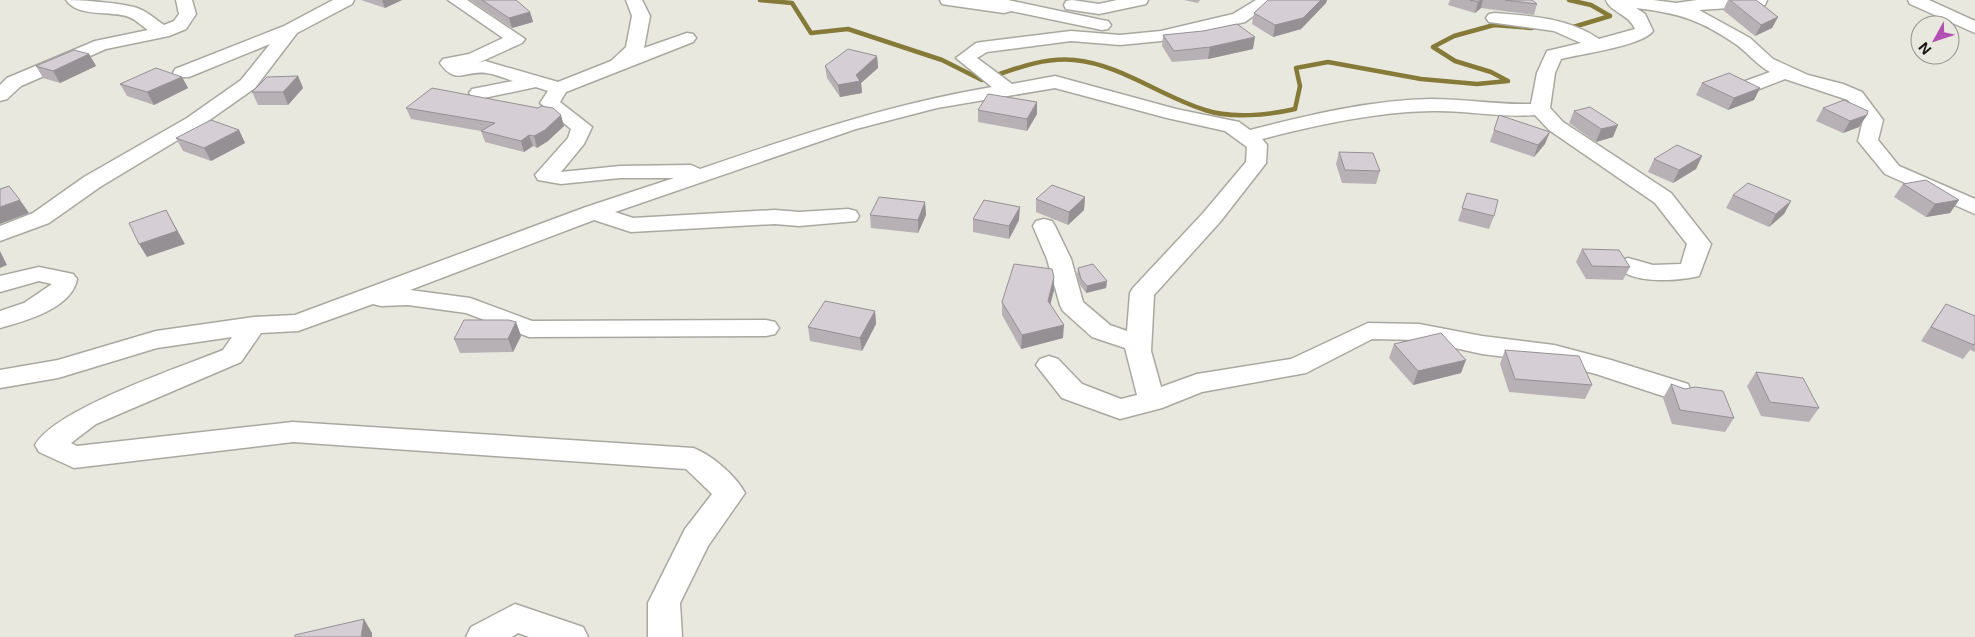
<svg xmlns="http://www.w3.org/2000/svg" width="1975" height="637" font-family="Inter,sans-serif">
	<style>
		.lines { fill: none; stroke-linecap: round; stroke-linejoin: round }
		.stream { stroke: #867a38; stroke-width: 4.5 }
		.minor-casing { stroke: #a9a8a0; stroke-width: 3 }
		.minor { fill: #fff; fill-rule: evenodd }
		.wall { fill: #b7b1b6 }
		.shaded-wall { fill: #959094 }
		.building { fill: #d5ced4; stroke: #959094 }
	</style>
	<rect width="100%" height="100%" fill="#e9e8df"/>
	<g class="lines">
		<g class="stream">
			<path d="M760,0L792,3L811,33L848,29L942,60L982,80C1012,70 1042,57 1074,60C1120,64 1162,97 1205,110C1231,119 1269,115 1295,109L1300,86L1296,68L1328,62L1421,79L1477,84L1508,81L1491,72L1455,61L1433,47L1454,36L1494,25L1532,28"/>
			<polyline points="1569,0 1591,5 1610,16 1570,28"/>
		</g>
		<defs>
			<g id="minor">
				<path d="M66,0C82,0 123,3 137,8C147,11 156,20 164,25L174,21L179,14L176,0H192L196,14L186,29L169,36L106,49L21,86L7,99L0,101V85L7,78L95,41L148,30C142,26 135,19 129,17C111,10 78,18 66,0Z"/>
				<polygon points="333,0 354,0 352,4 297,33 255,88 201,126 100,187 49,223 0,241 0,226 33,213 84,177 187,118 241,80 270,44 189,77 175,77 173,73 175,69 284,26"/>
				<path d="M448,0H467L525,39L522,43L478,63L485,61L558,82L611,61L626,47L632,16L626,0H642L650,16L644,48L687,33L693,34L696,38L693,42L566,92L560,102L592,127L584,144L561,172L620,166L691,165L700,169C797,136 890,104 992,87L956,58L976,43L982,42L1071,31L1120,35L1161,31L1233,14L1256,0H1268L1270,4L1245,22L1161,41L1120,45L1071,41L987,52L977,58L1012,84L1055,76L1176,109L1239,122L1250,130C1309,115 1370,100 1431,99C1465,99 1498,105 1531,104L1537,73L1547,51L1581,43L1554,31L1489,22L1486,18L1489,14L1495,13C1531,16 1568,18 1599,39L1635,29C1629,14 1610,12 1606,0H1653L1676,3L1697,0H1767L1765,5L1759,6L1699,10L1750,38L1773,59L1808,75L1843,84L1862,92L1883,120L1878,140L1899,166L1975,199V214L1885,174L1858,141L1863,120L1848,100L1785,79L1754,91H1740L1738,87L1740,83L1770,72C1757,65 1749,54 1737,45C1701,20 1679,13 1636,8L1645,14L1653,31C1642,46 1580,54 1561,59L1555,73L1550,108L1563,122L1671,193L1711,244L1699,276C1679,281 1629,285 1616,265L1620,260L1628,258L1653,265L1681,264L1687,244L1655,203L1549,130L1535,115C1501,118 1466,110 1432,111C1374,112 1317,125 1262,139L1267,145L1266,163L1263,167L1220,222L1154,295L1151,351L1161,387L1197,374L1291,359L1368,323L1419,324L1482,336L1554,345L1611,360L1688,384L1691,391L1688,398L1678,401L1596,374L1554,363L1482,354L1419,340L1372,339L1306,373L1202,392L1162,408L1120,419L1062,398L1036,365L1040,359L1049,356L1058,359L1082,384L1121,399L1137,395L1125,348L1092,337L1063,311L1060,305L1047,259L1033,226L1036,221L1044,219L1052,221L1055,226L1071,259L1083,302L1110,325L1127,331L1130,293L1133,288L1204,212L1246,162L1247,147L1225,131L1167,118L1055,88L937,108L856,129L615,212L633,218L775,210L799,212L848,209L856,211L859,216L856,221L799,226L775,224L631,232L594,220L410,290L470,298L532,321L766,320L775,322L779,328L775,334L766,336L529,337L466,313L408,305L381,306L373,304L298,331L261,333L241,362L96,424L71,443L77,446L293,422L693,448C711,454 736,476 745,493L708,546L680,603L682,637H648V603L685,529L712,494L686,469L293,442L74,468L39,452L35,445C55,409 181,367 223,350L232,337L157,348L58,378L0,388V370L58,360L156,331L254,317L295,315L586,207L674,178H620L561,184L538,180L535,175L568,138L571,129L540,103L548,91L536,87L479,99L472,97L469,93L472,89L513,81C504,78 495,74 486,73C465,70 456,86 440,63L443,59L469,54L503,38Z"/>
				<polygon points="940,0 1008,0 1102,20 1108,21 1111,25 1108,29 1102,30 1011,11 1004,13 948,5 942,4"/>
				<polygon points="1072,0 1099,4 1117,0 1148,0 1146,4 1099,14 1066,9 1064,5 1066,1"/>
				<polygon points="1908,0 1929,0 1975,21 1975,33 1910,4"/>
				<path d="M39,267L73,274L77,279C72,308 26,321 0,328V311L24,303L52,284L39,281L0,292V276Z"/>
				<polygon points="515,604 583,627 588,637 529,637 518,633 512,637 466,637 471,627"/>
			</g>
		</defs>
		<use href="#minor" class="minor-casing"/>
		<use href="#minor" class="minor"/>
	</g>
	<g class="wall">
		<polygon points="361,0 402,0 385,8"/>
		<polygon points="470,0 516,0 530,12 533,22 512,28"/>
		<polygon points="1184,0 1200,0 1198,3"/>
		<polygon points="1268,0 1327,0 1326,3 1301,29 1273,37 1252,24 1254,13"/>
		<polygon points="1450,0 1532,0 1537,4 1534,15 1481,8 1475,13 1448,5"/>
		<polygon points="1728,0 1756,0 1778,17 1772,28 1755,36 1723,10"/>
		<polygon points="1163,35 1253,49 1208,59 1172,62 1162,46"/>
		<polygon points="89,54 96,66 60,83 43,78 36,66"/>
		<polygon points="877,56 878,68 861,83 862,93 840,97 827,78 825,66"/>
		<polygon points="298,76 303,88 288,105 258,105 252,92"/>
		<polygon points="182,77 188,88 154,105 127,96 120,84"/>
		<polygon points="1702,83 1760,88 1754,100 1728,110 1696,95"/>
		<polygon points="1037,102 1037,114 1027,131 978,122 978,110"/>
		<polygon points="1590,107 1613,137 1596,142 1569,123 1574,111"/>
		<polygon points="406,108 564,126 548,141 537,148 533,146 524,152 485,142 481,131 411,119"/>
		<polygon points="1823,108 1867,115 1859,127 1843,133 1816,121"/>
		<polygon points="1499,115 1545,144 1534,157 1490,142"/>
		<polygon points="239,130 245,143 211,161 183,151 176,138"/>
		<polygon points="1339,152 1380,171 1376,184 1342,183 1336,164"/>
		<polygon points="1702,156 1696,169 1673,183 1648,172 1654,159"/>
		<polygon points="1903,184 1959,200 1950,213 1926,217 1894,197"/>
		<polygon points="1467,193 1494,216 1489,229 1458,221"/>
		<polygon points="1733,195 1791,201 1784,214 1769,227 1726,208"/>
		<polygon points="1085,197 1084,210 1068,225 1036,212 1036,199"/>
		<polygon points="925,202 926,215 918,233 871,228 870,215"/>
		<polygon points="973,219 1019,220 1009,239 973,232"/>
		<polygon points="1582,249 1630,267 1623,280 1586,279 1576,262"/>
		<polygon points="1078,268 1107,281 1106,288 1086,293 1080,285 1077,275"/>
		<polygon points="1054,277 1054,290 1050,304 1063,338 1021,349 1002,315 1002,302"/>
		<polygon points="1946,304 1975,316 1975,352 1970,350 1963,359 1921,341 1936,318"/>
		<polygon points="875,311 876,324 862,351 810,341 808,327"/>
		<polygon points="516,322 521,336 513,352 460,353 454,339"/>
		<polygon points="1394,344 1461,373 1413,385 1389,358"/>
		<polygon points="1505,350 1592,385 1585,399 1509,392 1500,364"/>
		<polygon points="1756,372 1819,408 1809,422 1761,416 1747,386"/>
		<polygon points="1671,384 1734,418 1725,432 1672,424 1663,398"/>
	</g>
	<g class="shaded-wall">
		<polygon points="382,0 402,0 385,8"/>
		<polygon points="1321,0 1327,0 1326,3 1301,29 1273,37 1275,25"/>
		<polygon points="1481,0 1483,0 1481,8 1475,13 1478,2"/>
		<polygon points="530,12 533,22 512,28 509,18"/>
		<polygon points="1778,17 1772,28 1755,36 1761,25"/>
		<polygon points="1255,37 1253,49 1208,59 1210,47"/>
		<polygon points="89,54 96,66 60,83 53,71"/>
		<polygon points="877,56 878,68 861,83 862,93 840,97 838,85 856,75"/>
		<polygon points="298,76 303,88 288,105 283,92"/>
		<polygon points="182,77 188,88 154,105 147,92"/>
		<polygon points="1760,88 1754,100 1728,110 1734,98"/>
		<polygon points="1037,102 1037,114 1027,131 1027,119"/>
		<polygon points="561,115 564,126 548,141 537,148 534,136"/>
		<polygon points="1867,115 1859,127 1843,133 1850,121"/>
		<polygon points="1618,125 1613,137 1596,142 1601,129"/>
		<polygon points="239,130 245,143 211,161 204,148"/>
		<polygon points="1550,132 1545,144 1534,157 1538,145"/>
		<polygon points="529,135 533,146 524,152 521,141"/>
		<polygon points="1702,156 1696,169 1673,183 1679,170"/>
		<polygon points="1085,197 1084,210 1068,225 1069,212"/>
		<polygon points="20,200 29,213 0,224 0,207"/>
		<polygon points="1959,200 1950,213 1926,217 1935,204"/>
		<polygon points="1791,201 1784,214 1769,227 1776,214"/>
		<polygon points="925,202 926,215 918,233 918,220"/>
		<polygon points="1020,207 1019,220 1009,239 1009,226"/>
		<polygon points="166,210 185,244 147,257 139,244"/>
		<polygon points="0,251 7,265 0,268"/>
		<polygon points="1054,277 1054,290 1048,314 1048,301"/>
		<polygon points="1107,281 1106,288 1086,293 1087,286"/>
		<polygon points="875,311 876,324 862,351 860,338"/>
		<polygon points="516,322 521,336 513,352 508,339"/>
		<polygon points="1064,325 1063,338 1021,349 1022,335"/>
		<polygon points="1466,360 1461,373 1413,385 1418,371"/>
		<polygon points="364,619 372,633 372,637 361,637"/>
	</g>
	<g class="building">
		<polygon points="482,0 516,0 530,12 509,18"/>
		<polygon points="1268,0 1321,0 1303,18 1275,25 1254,13"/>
		<polygon points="1470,0 1481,0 1478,2"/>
		<polygon points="1505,0 1532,0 1537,4"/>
		<polygon points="1730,0 1756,0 1778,17 1761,25"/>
		<polygon points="1237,24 1255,37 1210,47 1174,51 1163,35 1203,31"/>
		<polygon points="848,49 877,56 856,75 860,81 838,85 825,66"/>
		<polygon points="74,50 89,54 53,71 36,66"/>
		<polygon points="156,68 182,77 147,92 120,84"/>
		<polygon points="1729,73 1760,88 1734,98 1702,83"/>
		<polygon points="298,76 283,92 252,92 267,77"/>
		<polygon points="432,88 538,108 541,106 553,108 561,115 545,130 534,136 529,135 521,141 481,131 495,123 406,108"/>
		<polygon points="988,94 1037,102 1027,119 978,110"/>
		<polygon points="1844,100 1868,111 1867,115 1850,121 1823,108"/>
		<polygon points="1590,107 1618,125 1601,129 1574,111"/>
		<polygon points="1499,115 1550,132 1538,145 1494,130"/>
		<polygon points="211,120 239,130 204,148 176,138"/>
		<polygon points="1677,145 1702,156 1679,170 1654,159"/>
		<polygon points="1339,152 1373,153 1380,171 1345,170"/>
		<polygon points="1926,180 1959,200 1935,204 1903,184"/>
		<polygon points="1748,183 1791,201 1776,214 1733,195"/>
		<polygon points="1052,185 1085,197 1069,212 1036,199"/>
		<polygon points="9,186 20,200 0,207 0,189"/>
		<polygon points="1467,193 1498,200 1494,216 1462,208"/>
		<polygon points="879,197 925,202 918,220 870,215"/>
		<polygon points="984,200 1020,207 1009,226 973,219"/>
		<polygon points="166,210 177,231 139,244 129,223"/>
		<polygon points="1582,249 1619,250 1630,267 1592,266"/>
		<polygon points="1014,264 1052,269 1054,277 1048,301 1064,325 1022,335 1002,302"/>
		<polygon points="1093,264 1107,281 1087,286 1081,279 1078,268"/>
		<polygon points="825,301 875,311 860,338 808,327"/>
		<polygon points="1946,304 1975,316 1975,342 1974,345 1931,327"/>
		<polygon points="464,320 509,320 516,322 508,339 454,339"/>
		<polygon points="1441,333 1466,360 1418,371 1394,344"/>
		<polygon points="1505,350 1579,356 1592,385 1515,379"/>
		<polygon points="1756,372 1803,378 1819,408 1770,402"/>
		<polygon points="1671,384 1685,389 1695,387 1723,391 1734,418 1680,410"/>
		<polygon points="364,619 361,637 295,637 295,635"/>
	</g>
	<g transform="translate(1935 40) rotate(230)"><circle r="24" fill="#e9e8df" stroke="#95948d"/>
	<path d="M0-4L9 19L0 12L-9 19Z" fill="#b34eb3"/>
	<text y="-8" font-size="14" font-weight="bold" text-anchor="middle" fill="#171613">N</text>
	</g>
</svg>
